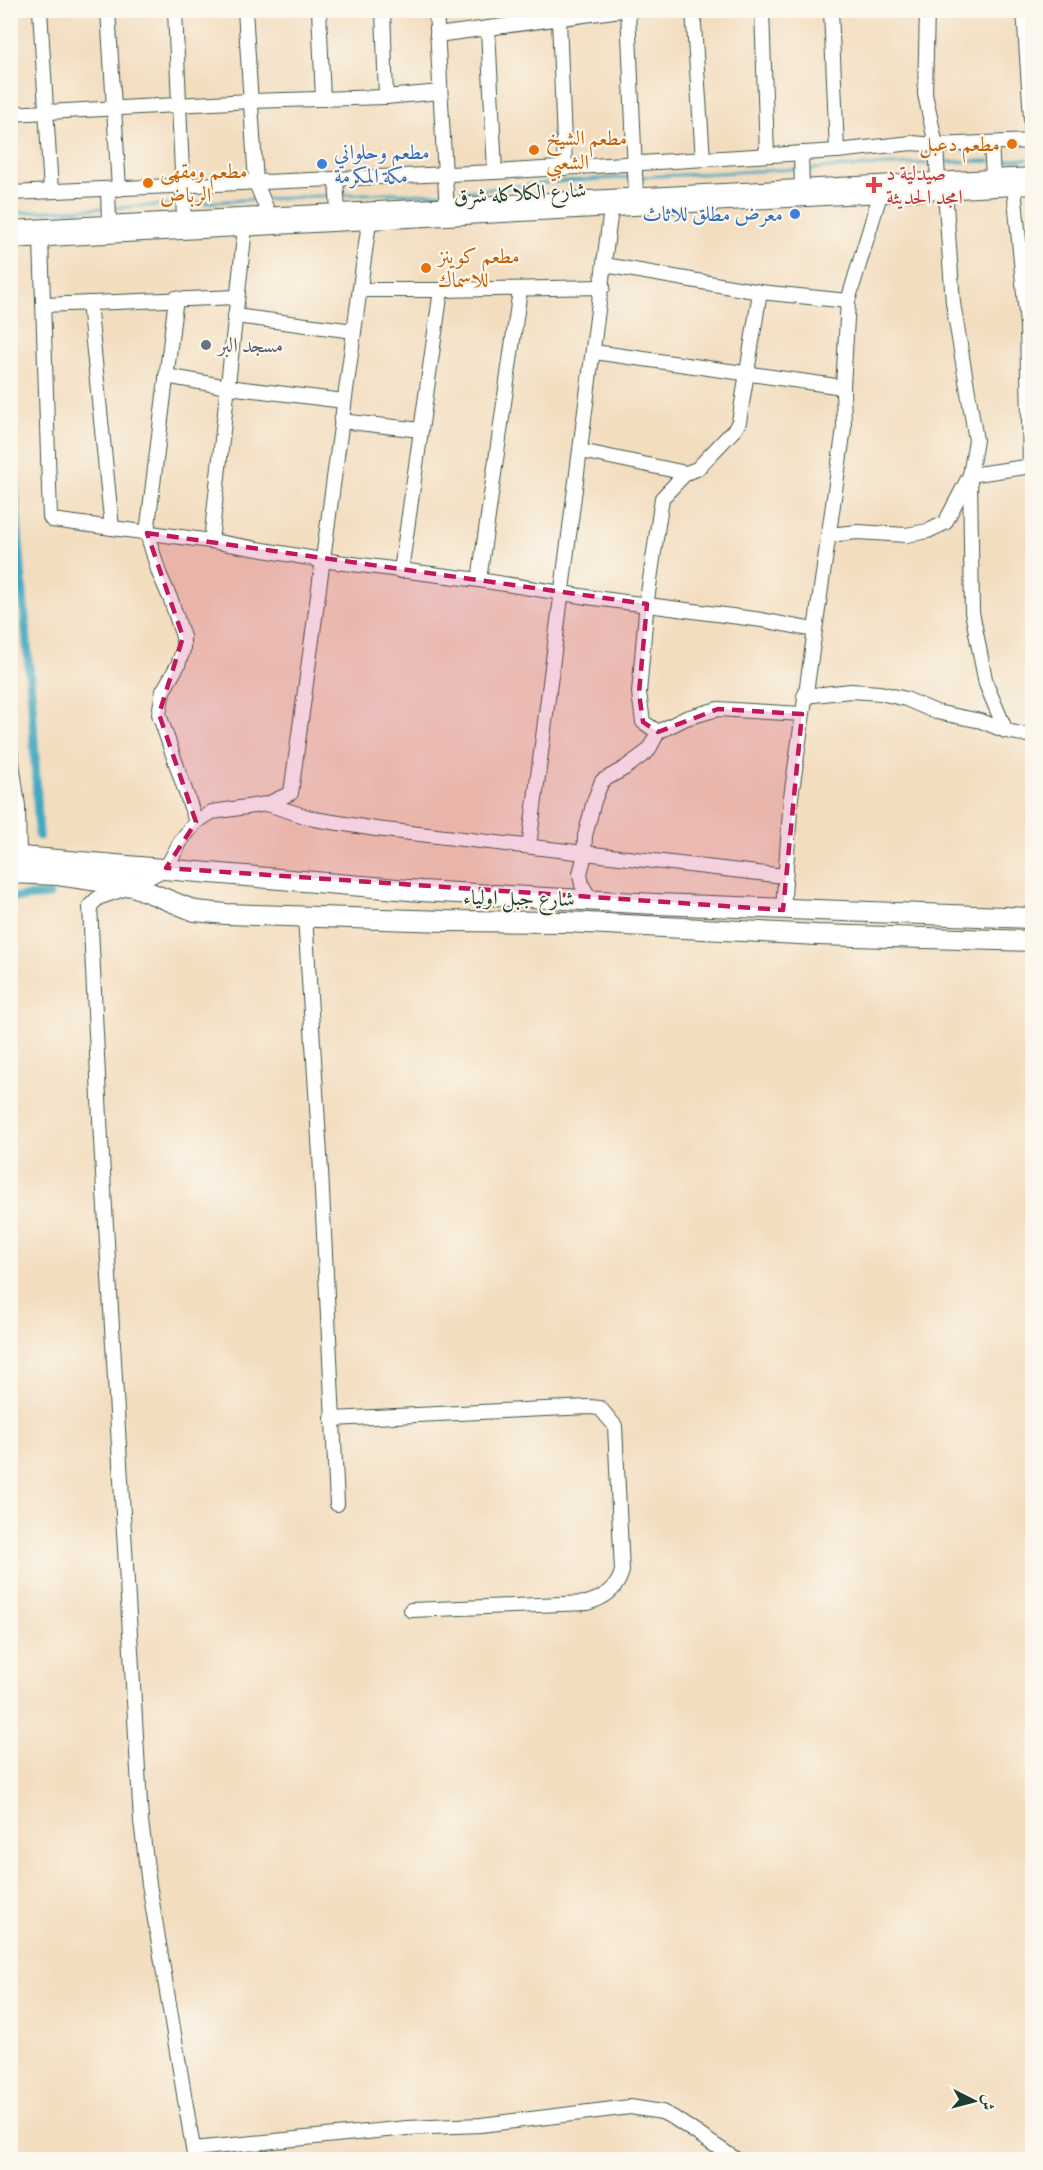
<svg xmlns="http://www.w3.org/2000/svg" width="1043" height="2170" font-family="Alegreya,Amiri,serif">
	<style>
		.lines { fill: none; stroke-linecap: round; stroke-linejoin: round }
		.stream { stroke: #3fa8bf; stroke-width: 3 }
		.canal { stroke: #3fa8bf; stroke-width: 9 }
		.minor-casing { stroke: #3f5549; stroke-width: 16 }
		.highway-casing { stroke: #3f5549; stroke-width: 22 }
		.minor { stroke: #fff; stroke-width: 14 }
		.highway { stroke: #fff; stroke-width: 20 }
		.marked { fill: #c2185b; fill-opacity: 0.2; stroke: #c2185b; stroke-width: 4.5; stroke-dasharray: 12 8; stroke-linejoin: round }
		.food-dot { fill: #e8710a; stroke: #fbf7ec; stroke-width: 2 }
		.shop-dot { fill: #3f7fe0; stroke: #fbf7ec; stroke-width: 2 }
		.health-dot { fill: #e0444e; stroke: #fbf7ec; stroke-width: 2 }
		.worship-dot { fill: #6b7280; stroke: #fbf7ec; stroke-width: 2 }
		.labels { text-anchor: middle; stroke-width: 4.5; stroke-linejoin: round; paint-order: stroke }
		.food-label { font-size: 21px; fill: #c56008; stroke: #fbf7ec; text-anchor: start }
		.shop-label { font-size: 21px; fill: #366cbe; stroke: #fbf7ec; text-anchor: start }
		.health-label { font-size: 21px; fill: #be3a42; stroke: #fbf7ec; text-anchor: start }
		.street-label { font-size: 21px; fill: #1f3d34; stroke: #fbf7ec }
		.worship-label { font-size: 21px; fill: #5b616d; stroke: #fbf7ec; text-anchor: start }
	</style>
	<rect width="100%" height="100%" fill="#fbf7ec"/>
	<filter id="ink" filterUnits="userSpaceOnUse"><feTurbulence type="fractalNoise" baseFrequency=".0167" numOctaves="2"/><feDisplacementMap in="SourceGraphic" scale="12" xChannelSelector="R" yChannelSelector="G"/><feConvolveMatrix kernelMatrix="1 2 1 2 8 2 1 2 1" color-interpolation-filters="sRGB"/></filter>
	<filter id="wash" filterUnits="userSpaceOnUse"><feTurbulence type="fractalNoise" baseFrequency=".008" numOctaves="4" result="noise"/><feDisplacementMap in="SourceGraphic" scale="24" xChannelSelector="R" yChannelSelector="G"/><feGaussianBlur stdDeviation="1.35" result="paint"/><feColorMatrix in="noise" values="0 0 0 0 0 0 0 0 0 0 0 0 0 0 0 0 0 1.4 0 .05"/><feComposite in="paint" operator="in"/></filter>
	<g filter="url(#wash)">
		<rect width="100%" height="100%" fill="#f3ddbf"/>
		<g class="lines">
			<g class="stream">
				<polyline points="995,161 1032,159"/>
				<polyline points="941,162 989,161"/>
				<polyline points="807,169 932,163"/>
				<polyline points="639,177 797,169"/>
				<polyline points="451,193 567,181 632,177"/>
				<polyline points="340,195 387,193 441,194"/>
				<polyline points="268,199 333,195"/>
				<polyline points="187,204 258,199"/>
				<polyline points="112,208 180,204"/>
				<polyline points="10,213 105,208"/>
			</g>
			<g class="canal">
				<polyline points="10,434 32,704 39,836"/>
				<polyline points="10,898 49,895"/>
			</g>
		</g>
	</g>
	<g filter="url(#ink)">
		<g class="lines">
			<defs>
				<g id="minor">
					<polyline points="40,10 51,191"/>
					<polyline points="108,10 119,189"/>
					<polyline points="175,10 184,219"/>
					<polyline points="245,10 256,183 269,215"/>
					<polyline points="319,10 323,99"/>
					<polyline points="383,10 386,97"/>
					<polyline points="436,10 447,212"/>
					<polyline points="628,10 636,195"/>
					<polyline points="693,10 703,159"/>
					<polyline points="762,10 767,155"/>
					<polyline points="831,10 837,151"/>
					<polyline points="927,10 925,94 936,145 938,180"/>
					<polyline points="1024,10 1032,134"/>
					<polyline points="559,19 565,168"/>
					<polyline points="488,29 495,172"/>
					<polyline points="437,35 621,10"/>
					<polyline points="10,114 250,101 386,97 440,92"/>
					<polyline points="991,143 993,177"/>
					<polyline points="801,153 802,186"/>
					<polyline points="336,179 338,211"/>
					<polyline points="1014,188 1027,325 1030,466"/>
					<polyline points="108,189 109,223"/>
					<polyline points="945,191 953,303 976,440 970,475 972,612 986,684 1006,731"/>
					<polyline points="10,193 495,172 837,151 912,143 936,145 1032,141"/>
					<polyline points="10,228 1032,175"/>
					<polyline points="41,239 50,517 52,520 211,541 321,560 479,580 587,597 762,620 814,630"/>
					<polyline points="10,241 1032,187"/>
					<polyline points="605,265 760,292 848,301"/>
					<polyline points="360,290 441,290"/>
					<polyline points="176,298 147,533 159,573 171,600 183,637 183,650 178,665 163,691 159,714 196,822"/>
					<polyline points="89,303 112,528"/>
					<polyline points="43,305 237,297"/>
					<polyline points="235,316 354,331"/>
					<polyline points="594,352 843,387"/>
					<polyline points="166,376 228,387 344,401"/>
					<polyline points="341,421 421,430"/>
					<polyline points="581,451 686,473 697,469 735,429 739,422 760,292"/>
					<polyline points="828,535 858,532 906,535 928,531 945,523 970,475 1032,466"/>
					<polyline points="211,541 245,228"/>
					<polyline points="401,571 441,290 603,287"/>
					<polyline points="479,580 520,290"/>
					<polyline points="804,696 851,691 880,693 906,699 936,712 981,721 1006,731 1032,736"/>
					<polyline points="658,732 643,722 639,693 647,600 662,498 686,473"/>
					<polyline points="10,748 18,806 19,856"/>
					<polyline points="267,804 314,819 376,829 784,876"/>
					<polyline points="529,846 611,209"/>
					<polyline points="591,900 582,885 580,874 584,858 585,836 594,801 602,781 625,768 648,751 658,732 686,718 718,709 802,714"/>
					<polyline points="783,910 791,797 844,428 843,387 848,301 880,195"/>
					<polyline points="305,916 321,1171 337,1504"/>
					<path d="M332,1419L589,1407L600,1408L615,1426L622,1571C617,1590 604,1598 587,1603L411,1610"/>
					<polyline points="193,2149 407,2128 481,2125 630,2107 662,2112 674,2118 737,2160"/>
					<polyline points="195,2160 149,1884 141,1821 101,1140 90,906 98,898 133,886 166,868 182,839 196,822 212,812 267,804 291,793 369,222"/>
				</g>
				<g id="highway">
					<polyline points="10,856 421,891 656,904 1032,918"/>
					<polyline points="10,873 58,875 133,886 195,911 226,914 446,921 567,922 817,935 1032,941"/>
				</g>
			</defs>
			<use href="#minor" class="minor-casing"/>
			<use href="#highway" class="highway-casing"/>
			<use href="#minor" class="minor"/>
			<use href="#highway" class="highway"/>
		</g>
	</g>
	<path class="marked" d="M147,533L647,604L639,693L643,722L658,732L718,709L802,714L783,910L166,868L196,822L159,714L183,637Z"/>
	<g class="food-dot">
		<circle cx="1012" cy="144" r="6"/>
		<circle cx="534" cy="150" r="6"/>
		<circle cx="148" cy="183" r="6"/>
		<circle cx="426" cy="268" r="6"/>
	</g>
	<g class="shop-dot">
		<circle cx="322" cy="164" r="6"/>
		<circle cx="795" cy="214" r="6"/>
	</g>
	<path class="health-dot" d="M871 176h6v6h6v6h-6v6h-6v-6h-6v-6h6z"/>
	<circle class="worship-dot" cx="206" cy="345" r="6"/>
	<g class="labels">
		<g class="food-label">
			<text x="546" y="145">مطعم الشيخ<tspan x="546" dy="24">الشعبي</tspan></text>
			<text x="1000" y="151" text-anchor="end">مطعم دعبل</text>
			<text x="160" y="178">مطعم ومقهى<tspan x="160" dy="24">الرباض</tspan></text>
			<text x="438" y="263">مطعم كوينز<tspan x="438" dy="24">للاسماك</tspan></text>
		</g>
		<g class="shop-label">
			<text x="334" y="159">مطعم وحلواني<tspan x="334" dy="24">مكة المكرمة</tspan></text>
			<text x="783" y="221" text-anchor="end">معرض مطلق للاثاث</text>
		</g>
		<g class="health-label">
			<text x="886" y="180">صيدلية د<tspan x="886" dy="24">امجد الحديثة</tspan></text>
		</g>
		<g class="street-label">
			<text transform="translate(520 193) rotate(-3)" y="7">شارع الكلاكله شرق</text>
			<text transform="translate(519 898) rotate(1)" y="7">شارع جبل اولياء</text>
		</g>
		<g class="worship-label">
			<text x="218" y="352">مسجد البر</text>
		</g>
	</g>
	<rect width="1043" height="2170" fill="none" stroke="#fbf7ec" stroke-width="36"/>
	<g transform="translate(974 2101) rotate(96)" stroke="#fbf7ec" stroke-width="4.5" paint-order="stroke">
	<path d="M0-4.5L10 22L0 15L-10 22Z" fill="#1f3d34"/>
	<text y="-9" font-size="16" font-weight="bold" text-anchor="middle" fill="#1f3d34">ش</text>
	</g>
</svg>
